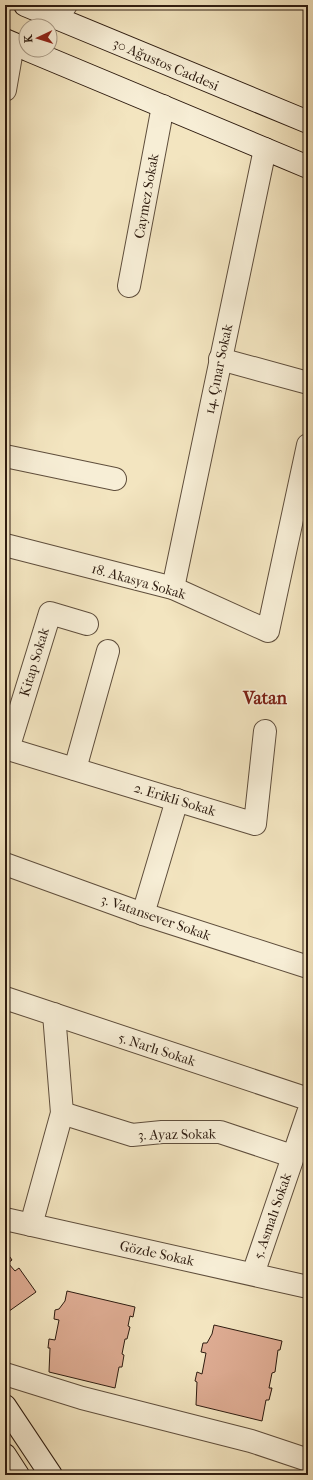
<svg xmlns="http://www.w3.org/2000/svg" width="313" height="1480" font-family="'IM FELL French Canon',serif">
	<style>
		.building { fill: #deac93; stroke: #2e1c10 }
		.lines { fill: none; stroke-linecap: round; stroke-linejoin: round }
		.street-casing { stroke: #5f4e3c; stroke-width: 24 }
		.secondary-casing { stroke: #2e1c10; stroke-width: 24 }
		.street { stroke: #f7eed6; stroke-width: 22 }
		.secondary { stroke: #f7eed6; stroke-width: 22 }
		.labels { text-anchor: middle; stroke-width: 3; stroke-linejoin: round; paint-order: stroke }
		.street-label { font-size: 14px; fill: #2e1c10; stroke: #f7eed6 }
		.district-label { font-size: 18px; font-weight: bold; fill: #7a1f14; stroke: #f7eed6 }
	</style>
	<rect width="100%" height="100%" fill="#f3e5c0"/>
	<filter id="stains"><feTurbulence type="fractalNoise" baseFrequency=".005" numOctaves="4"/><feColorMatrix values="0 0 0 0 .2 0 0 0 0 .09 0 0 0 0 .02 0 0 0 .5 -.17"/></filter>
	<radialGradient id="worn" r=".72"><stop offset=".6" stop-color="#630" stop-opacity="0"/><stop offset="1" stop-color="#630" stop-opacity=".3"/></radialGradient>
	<g class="building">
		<polygon points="5,1250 12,1260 8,1263 15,1271 19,1268 36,1292 5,1314"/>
		<polygon points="67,1291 135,1307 133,1317 130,1316 128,1326 130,1327 127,1339 125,1339 122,1354 124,1355 122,1367 119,1367 115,1388 49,1372 50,1348 48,1348 49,1339 55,1340 59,1320 54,1319 55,1310 59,1309 65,1301"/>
		<polygon points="214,1325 282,1341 280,1350 278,1350 275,1372 272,1373 269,1388 272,1388 269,1400 266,1400 262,1421 196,1405 197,1382 195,1381 197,1372 202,1374 206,1353 201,1352 203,1343 207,1343 212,1334"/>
	</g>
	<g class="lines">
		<defs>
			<g id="street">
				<polyline points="55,17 66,5"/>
				<polyline points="5,90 13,44"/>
				<polyline points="129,286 163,106"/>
				<polyline points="220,359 308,383"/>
				<polyline points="5,456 115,479"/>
				<polyline points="5,545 173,588 268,631 308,445"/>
				<polyline points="173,588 265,149"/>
				<polyline points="5,748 255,824 265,731"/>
				<polyline points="8,749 50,613 87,624"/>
				<polyline points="75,769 108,651"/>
				<polyline points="5,864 143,914 308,967"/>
				<polyline points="143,914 177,800"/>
				<polyline points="5,998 308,1099"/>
				<polyline points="62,1113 132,1135 162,1132 220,1132 292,1156"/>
				<polyline points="5,1219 308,1287"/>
				<polyline points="31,1225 62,1113 54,1014"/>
				<polyline points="253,1274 308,1113"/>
				<polyline points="5,1374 82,1398 251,1441 308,1460"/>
			</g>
			<g id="secondary">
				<polyline points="25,5 308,122"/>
				<polyline points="5,40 26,49"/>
				<polyline points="28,50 308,167"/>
				<polyline points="5,1406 51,1475"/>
				<polyline points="5,1455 18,1475"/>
			</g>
		</defs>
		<use href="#street" class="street-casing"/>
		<use href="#secondary" class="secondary-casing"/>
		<use href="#street" class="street"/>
		<use href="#secondary" class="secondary"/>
	</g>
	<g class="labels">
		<g class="street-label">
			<text transform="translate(166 64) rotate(23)" y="5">30 Ağustos Caddesi</text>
			<text transform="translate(146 196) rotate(-80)" y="5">Caymez Sokak</text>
			<text transform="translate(218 369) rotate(-78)" y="5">14. Çınar Sokak</text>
			<text transform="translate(139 581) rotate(16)" y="5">18. Akasya Sokak</text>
			<text transform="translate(34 662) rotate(-73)" y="5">Kitap Sokak</text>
			<text transform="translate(175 799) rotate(17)" y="5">2. Erikli Sokak</text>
			<text transform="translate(156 917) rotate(19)" y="5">3. Vatansever Sokak</text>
			<text transform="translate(157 1049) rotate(18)" y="5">5. Narlı Sokak</text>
			<text transform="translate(177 1134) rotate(-1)" y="5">3. Ayaz Sokak</text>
			<text transform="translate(272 1216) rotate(-71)" y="5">5. Asmalı Sokak</text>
			<text transform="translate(157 1253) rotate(12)" y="5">Gözde Sokak</text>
		</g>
		<g class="district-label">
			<text x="265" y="704">Vatan</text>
		</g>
	</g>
	<rect width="313" height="1480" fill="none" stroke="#f3e5c0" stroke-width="20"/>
	<rect x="6" y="6" width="301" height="1468" fill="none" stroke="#2e1c10" stroke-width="2"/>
	<rect x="10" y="10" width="293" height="1460" fill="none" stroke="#2e1c10"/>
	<g transform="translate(38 38) rotate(266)"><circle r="19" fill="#f7eed6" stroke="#a79a87"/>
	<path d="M0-3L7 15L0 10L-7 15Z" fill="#8f2418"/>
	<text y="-6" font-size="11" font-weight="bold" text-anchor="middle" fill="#2e1c10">K</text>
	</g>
	<rect width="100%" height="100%" filter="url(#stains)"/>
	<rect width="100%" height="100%" fill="url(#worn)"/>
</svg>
